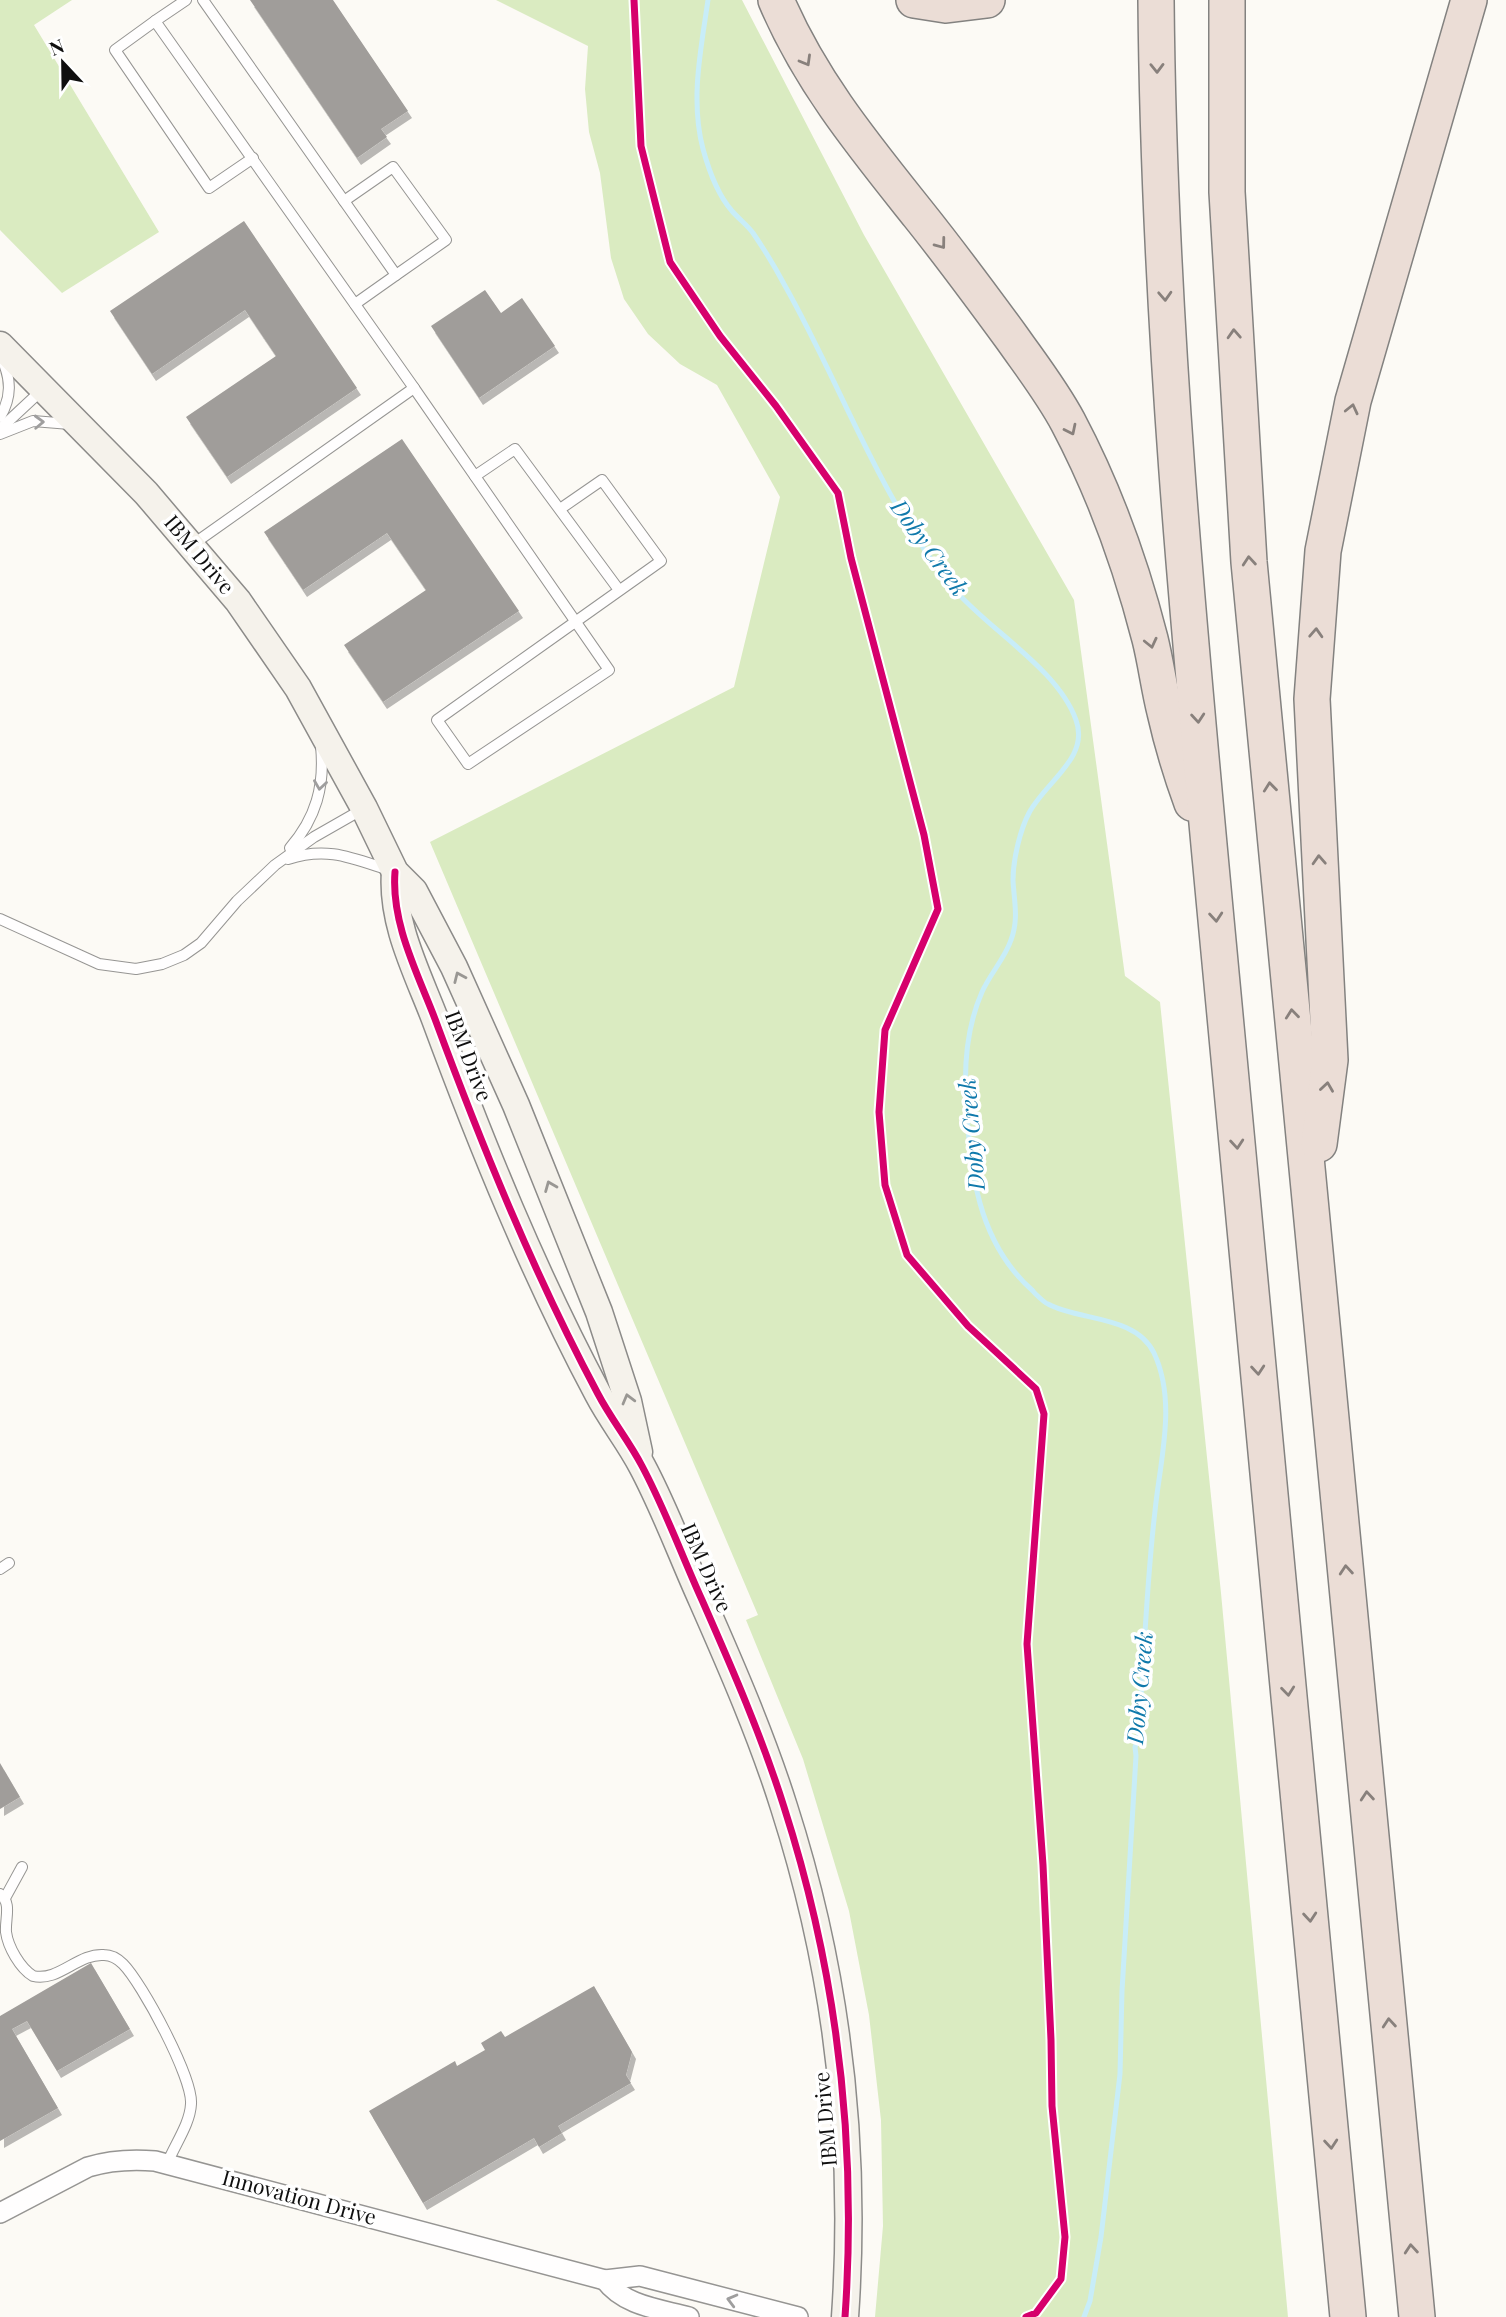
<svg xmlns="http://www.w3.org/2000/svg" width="1506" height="2317" font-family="'Playfair Display',serif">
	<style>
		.forest { fill: #daebc1 }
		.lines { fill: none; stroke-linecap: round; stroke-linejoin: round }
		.stream { stroke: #c8edf8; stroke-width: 5 }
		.building { fill: #a09d9a; filter: url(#shadow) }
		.lane-casing { stroke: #969593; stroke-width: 12 }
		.street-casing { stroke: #969593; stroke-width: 22 }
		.secondary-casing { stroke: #8c8b89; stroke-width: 29 }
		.highway-casing { stroke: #838280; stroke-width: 38 }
		.lane { stroke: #fffefe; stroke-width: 10 }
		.street { stroke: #fffefe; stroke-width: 19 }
		.secondary { stroke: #f5f2eb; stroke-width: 26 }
		.highway { stroke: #ebddd6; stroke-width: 35 }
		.cycleway-casing { stroke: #fff; stroke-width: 11 }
		.cycleway { stroke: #d6006c; stroke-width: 7 }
		.oneway { stroke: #88807c }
		.oneway2 { stroke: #9f9e9e }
		.oneway3 { stroke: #999793 }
		.labels { text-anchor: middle; stroke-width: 7; stroke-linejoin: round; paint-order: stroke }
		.street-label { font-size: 21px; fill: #0f0f0f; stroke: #fff }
		.water-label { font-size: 23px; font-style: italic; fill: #0f79ab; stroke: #fff }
	</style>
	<defs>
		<filter id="shadow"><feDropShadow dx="4" dy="7" stdDeviation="0" flood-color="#0004"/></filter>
	</defs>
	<rect width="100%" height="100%" fill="#fcfaf5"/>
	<g class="forest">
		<polygon points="0,0 72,0 34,25 159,232 62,293 0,230"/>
		<polygon points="496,0 742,0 864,235 1074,600 1125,976 1160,1002 1221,1593 1288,2317 875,2317 883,2226 881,2120 869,2015 849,1911 803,1759 746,1620 758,1615 430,842 734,687 780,497 717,385 680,364 648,334 624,299 611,258 600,173 589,132 585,89 588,46"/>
	</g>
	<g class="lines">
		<path class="stream" d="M708,0C701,49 690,100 703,149C709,171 717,194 732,211C739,219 747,225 753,233C764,249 775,267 784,284C842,386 879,499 954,589C989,630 1058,669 1076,720C1090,758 1045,782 1029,813C1020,830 1013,860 1013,880C1014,901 1019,919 1011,940C1005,958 990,974 982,992C967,1026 964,1063 966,1099C970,1170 977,1242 1033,1291C1034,1293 1046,1304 1048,1304C1079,1321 1136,1315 1154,1353C1177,1402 1160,1460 1155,1511C1146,1587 1144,1664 1138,1740L1135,1747L1136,1756L1122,1991L1120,2074L1101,2237L1090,2301L1084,2317"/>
	</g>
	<g class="building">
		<polygon points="250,0 333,0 408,111 381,129 387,137 357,158"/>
		<polygon points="244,221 357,388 227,477 186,417 276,356 245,310 152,374 110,311"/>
		<polygon points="485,290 501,313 522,298 555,346 479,398 431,326"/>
		<polygon points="402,439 519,611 383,702 344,645 426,590 387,533 303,590 264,532"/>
		<polygon points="0,1763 20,1797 0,1809"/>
		<polygon points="91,1963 130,2029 57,2071 27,2021 12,2029 58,2108 0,2141 0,2016"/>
		<polygon points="594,1986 632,2052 626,2075 631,2083 558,2126 562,2133 539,2147 534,2138 423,2203 369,2111 455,2061 457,2066 485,2050 481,2043 501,2031 505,2037"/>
	</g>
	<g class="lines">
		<defs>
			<g id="lane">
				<polyline points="186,0 155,21 414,388 192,545"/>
				<polyline points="203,0 396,275 355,304"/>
				<polyline points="155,21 115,50 209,188 253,158"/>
				<polyline points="344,201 393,167 446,240 396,275"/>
				<path d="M414,388L609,670L468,764L437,720C512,667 586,614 661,561L602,480L560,509"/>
				<path d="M0,417C12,397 11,379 2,359"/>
				<polyline points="0,429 43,389"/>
				<polyline points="0,434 33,421 70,424"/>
				<polyline points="475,476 515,449 619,590"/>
				<path d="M290,848C316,818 325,786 321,746"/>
				<path d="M288,859C327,846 352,858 389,870"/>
				<polyline points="0,919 99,964 136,969 162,964 184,955 201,943 237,901 275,865 314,837 363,809"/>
				<polyline points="0,1569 9,1563"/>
				<path d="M0,1894C12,1903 5,1918 6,1932C8,1947 20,1968 33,1976C59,1982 78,1953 104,1955C112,1955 118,1959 123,1964C142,1983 193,2078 191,2104C190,2124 175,2144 167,2164"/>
				<polyline points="5,1898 22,1867"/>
			</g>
			<g id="street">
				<path d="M0,2213L88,2167C111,2160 132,2159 155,2161L605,2280"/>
				<path d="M689,2317C660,2309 624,2306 605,2280L640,2276L798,2317"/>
			</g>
			<g id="secondary">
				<polyline points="0,345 146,493 238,601 298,688 364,808 395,872 414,891 454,967 516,1105 599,1312 628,1401 639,1452"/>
				<path d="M395,872C391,923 417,972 435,1019C482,1146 534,1274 598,1394C611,1419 629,1441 642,1466C665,1509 682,1556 702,1600C732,1668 762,1737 784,1807C837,1972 857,2145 845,2317"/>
			</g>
			<g id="highway">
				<path d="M776,0C811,82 864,146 919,215C951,255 982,297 1012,338C1031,365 1052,392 1068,422C1104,490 1131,565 1150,639C1156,663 1159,688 1165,712C1172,743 1181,773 1192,803"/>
				<polyline points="914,0 946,5 987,0"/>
				<path d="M1156,0C1159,343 1194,684 1226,1026C1266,1456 1307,1887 1348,2317"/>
				<polyline points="1227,0 1227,192 1249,562 1417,2317"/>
				<polyline points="1319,1144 1330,1060 1312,699 1323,551 1353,401 1469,0"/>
			</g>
		</defs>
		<use href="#lane" class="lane-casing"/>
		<use href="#street" class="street-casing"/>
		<use href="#secondary" class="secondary-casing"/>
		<use href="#highway" class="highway-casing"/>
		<use href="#lane" class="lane"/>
		<use href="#street" class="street"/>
		<use href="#secondary" class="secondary"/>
		<use href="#highway" class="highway"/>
		<defs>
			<g id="cycleway">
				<polyline points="634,0 641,146 670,262 720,336 776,406 838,493 851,558 924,835 938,909 885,1030 879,1112 885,1185 907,1255 968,1326 1036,1389 1044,1414 1027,1644 1043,1865 1051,2040 1052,2106 1065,2237 1061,2279 1036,2313 1026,2317"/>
				<path d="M395,872C391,923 417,972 435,1019C482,1146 534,1274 598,1394C611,1419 629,1441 642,1466C665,1509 682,1556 702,1600C732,1668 762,1737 784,1807C837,1972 857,2145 845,2317"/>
			</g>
		</defs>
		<use href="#cycleway" class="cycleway-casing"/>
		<use href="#cycleway" class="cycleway"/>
	</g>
	<defs><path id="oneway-chevron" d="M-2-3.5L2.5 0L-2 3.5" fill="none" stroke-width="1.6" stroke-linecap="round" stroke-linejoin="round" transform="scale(1.75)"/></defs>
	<g class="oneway">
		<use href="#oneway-chevron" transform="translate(806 61) rotate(60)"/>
		<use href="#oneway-chevron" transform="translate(1157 68) rotate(89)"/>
		<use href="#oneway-chevron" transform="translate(941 244) rotate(53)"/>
		<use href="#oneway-chevron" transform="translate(1165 296) rotate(87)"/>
		<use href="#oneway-chevron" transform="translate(1234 334) rotate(-93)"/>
		<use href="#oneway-chevron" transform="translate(1352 409) rotate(-77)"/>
		<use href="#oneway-chevron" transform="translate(1071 430) rotate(64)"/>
		<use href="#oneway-chevron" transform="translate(1249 561) rotate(-95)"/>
		<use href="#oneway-chevron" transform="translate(1316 633) rotate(-87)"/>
		<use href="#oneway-chevron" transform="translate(1151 643) rotate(77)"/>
		<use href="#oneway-chevron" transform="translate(1198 718) rotate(85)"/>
		<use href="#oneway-chevron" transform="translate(1270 787) rotate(-96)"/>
		<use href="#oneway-chevron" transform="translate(1319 860) rotate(-93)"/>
		<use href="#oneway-chevron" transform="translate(1216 917) rotate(85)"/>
		<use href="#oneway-chevron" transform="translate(1292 1014) rotate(-96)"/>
		<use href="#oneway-chevron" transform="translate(1327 1087) rotate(-82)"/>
		<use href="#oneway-chevron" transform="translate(1237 1144) rotate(85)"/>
		<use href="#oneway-chevron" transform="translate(1258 1370) rotate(85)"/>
		<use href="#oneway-chevron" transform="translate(1346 1570) rotate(-95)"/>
		<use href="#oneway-chevron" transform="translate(1288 1691) rotate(84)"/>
		<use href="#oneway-chevron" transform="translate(1367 1796) rotate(-95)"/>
		<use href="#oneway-chevron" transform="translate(1310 1917) rotate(85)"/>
		<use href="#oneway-chevron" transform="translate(1389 2023) rotate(-95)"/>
		<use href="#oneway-chevron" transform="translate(1331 2144) rotate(85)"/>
		<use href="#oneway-chevron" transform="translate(1411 2249) rotate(-95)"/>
	</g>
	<g class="oneway2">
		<use href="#oneway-chevron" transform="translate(39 422) rotate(-2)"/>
		<use href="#oneway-chevron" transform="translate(320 785) rotate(98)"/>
		<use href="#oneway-chevron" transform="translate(732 2300) rotate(-165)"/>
	</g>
	<g class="oneway3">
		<use href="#oneway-chevron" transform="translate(459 977) rotate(-114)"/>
		<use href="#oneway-chevron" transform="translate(550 1186) rotate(-112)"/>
		<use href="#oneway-chevron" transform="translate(628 1399) rotate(-105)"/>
	</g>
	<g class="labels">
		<g class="street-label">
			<text transform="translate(199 555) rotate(50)" y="7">IBM Drive</text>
			<text transform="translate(468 1056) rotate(69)" y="7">IBM Drive</text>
			<text transform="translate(706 1568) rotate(66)" y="7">IBM Drive</text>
			<text transform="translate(826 2119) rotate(-95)" y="7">IBM Drive</text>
			<text transform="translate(299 2198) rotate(15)" y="7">Innovation Drive</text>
		</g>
		<g class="water-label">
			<text transform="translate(929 548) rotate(54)" y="8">Doby Creek</text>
			<text transform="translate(972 1134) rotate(-95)" y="8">Doby Creek</text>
			<text transform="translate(1140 1688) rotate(-85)" y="8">Doby Creek</text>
		</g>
	</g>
	<g transform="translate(63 63) rotate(338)" stroke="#ffffff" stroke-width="5" paint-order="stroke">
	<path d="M0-5L12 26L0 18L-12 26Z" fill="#0f0f0f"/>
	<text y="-10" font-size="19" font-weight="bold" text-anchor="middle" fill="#0f0f0f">N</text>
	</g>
</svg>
